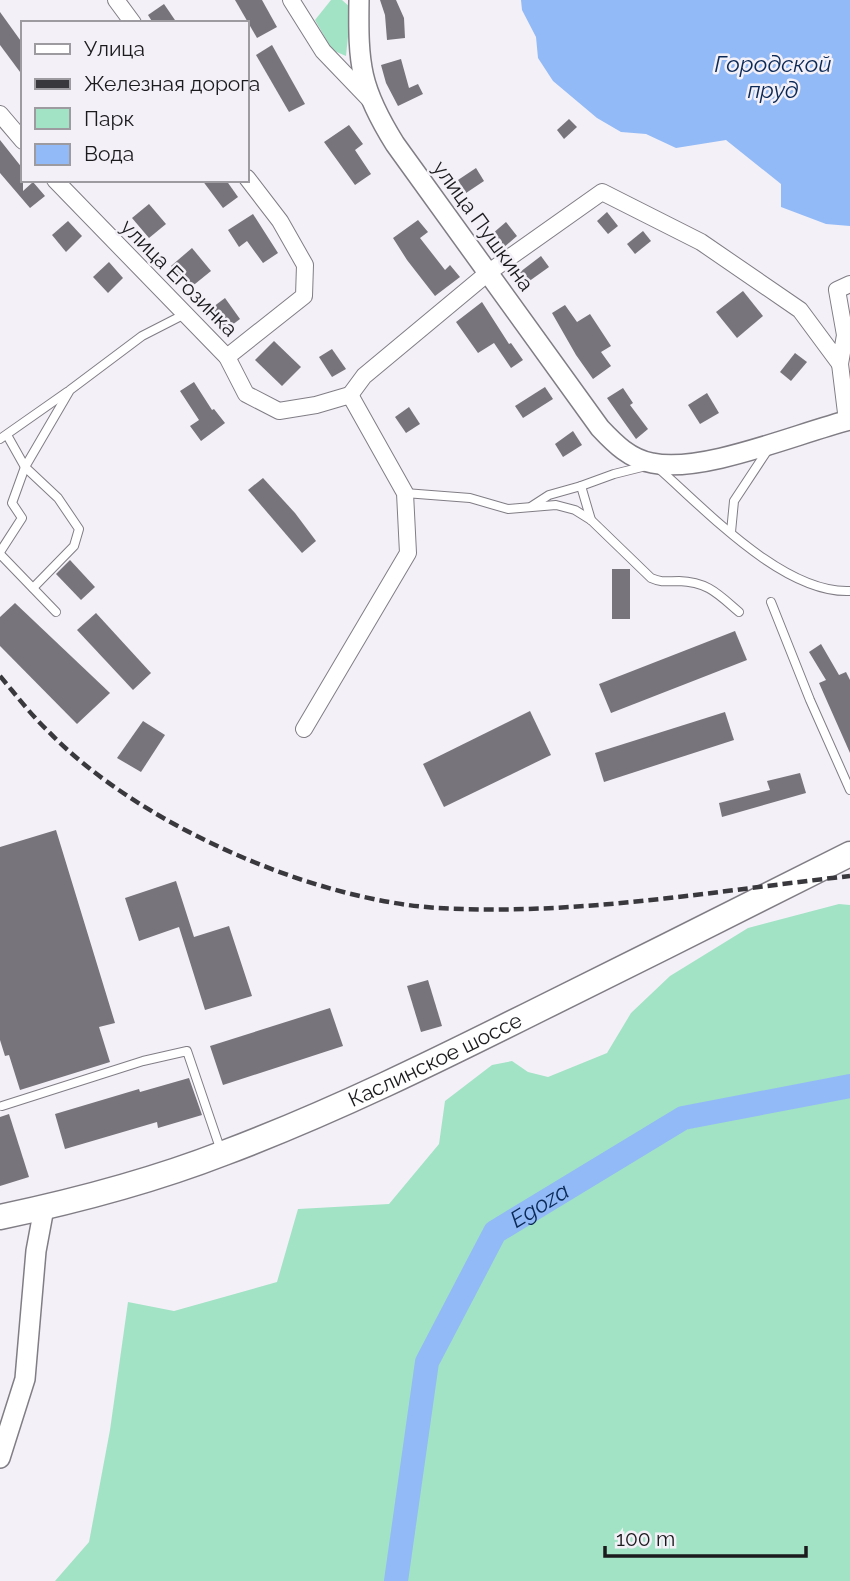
<svg xmlns="http://www.w3.org/2000/svg" width="850" height="1581" font-family="Raleway,sans-serif">
	<style>
		.green { fill: #a2e3c5 }
		.water { fill: #92baf6 }
		.lines { fill: none; stroke-linecap: round; stroke-linejoin: round }
		.river { stroke: #92baf6; stroke-width: 24 }
		.building { fill: #77747c }
		.service-casing { stroke: #817d85; stroke-width: 10 }
		.minor-casing { stroke: #817d85; stroke-width: 18 }
		.tertiary-casing { stroke: #817d85; stroke-width: 22 }
		.primary-casing { stroke: #817d85; stroke-width: 27 }
		.service { stroke: #fff; stroke-width: 8 }
		.minor { stroke: #fff; stroke-width: 16 }
		.tertiary { stroke: #fff; stroke-width: 19 }
		.primary { stroke: #fff; stroke-width: 24 }
		.rail { stroke: #39383c; stroke-width: 4.5; stroke-dasharray: 10 5; stroke-linecap: butt }
		.labels { text-anchor: middle; stroke-width: 5; stroke-linejoin: round; paint-order: stroke }
		.street-label { font-size: 21px; fill: #1b1a1d; stroke: #f4f0f8 }
		.water-label { font-size: 23px; font-style: italic; fill: #0a2957; stroke: #f4f0f8 }
	</style>
	<rect width="100%" height="100%" fill="#f4f0f8"/>
	<g class="green">
		<polygon points="331,0 342,0 351,8 346,56 332,50 315,20"/>
		<polygon points="839,904 850,905 850,1581 55,1581 89,1542 110,1430 128,1302 174,1311 277,1282 298,1209 389,1204 439,1144 445,1101 492,1065 512,1061 528,1072 548,1077 607,1053 631,1013 670,976 748,928"/>
	</g>
	<polygon class="water" points="521,0 850,0 850,226 826,224 781,207 781,184 726,140 676,148 646,134 621,132 597,118 553,81 538,58 536,37 522,10"/>
	<g class="lines">
		<path class="river" id="s1" d="M396,1581L427,1362L495,1232L683,1118L850,1086"/>
	</g>
	<g class="building">
		<polygon points="235,0 262,0 277,27 257,38"/>
		<polygon points="380,0 396,0 404,18 405,38 387,40 385,15"/>
		<polygon points="164,4 177,23 153,23 148,15"/>
		<polygon points="0,12 23,44 23,76 0,45"/>
		<polygon points="272,45 305,104 289,112 256,55"/>
		<polygon points="401,59 409,88 418,84 423,94 398,106 386,83 381,65"/>
		<polygon points="569,119 577,127 564,139 557,130"/>
		<polygon points="349,125 363,144 355,150 371,174 355,185 324,142"/>
		<polygon points="0,140 23,169 23,191 33,182 45,196 30,208 0,173"/>
		<polygon points="476,168 484,181 466,193 458,180"/>
		<polygon points="202,180 226,180 238,197 223,208"/>
		<polygon points="149,204 166,224 149,238 132,218"/>
		<polygon points="607,212 618,226 608,234 597,221"/>
		<polygon points="253,214 278,253 263,263 247,241 239,247 228,230"/>
		<polygon points="418,220 428,232 420,238 445,270 450,265 460,277 435,296 407,260 393,238"/>
		<polygon points="68,221 82,236 66,252 52,235"/>
		<polygon points="506,222 517,236 503,248 492,234"/>
		<polygon points="643,231 651,241 635,254 627,244"/>
		<polygon points="192,248 211,271 190,288 171,266"/>
		<polygon points="541,256 549,267 528,282 520,272"/>
		<polygon points="109,262 123,278 108,293 93,277"/>
		<polygon points="743,291 763,316 737,338 716,312"/>
		<polygon points="225,298 240,319 224,331 209,310"/>
		<polygon points="482,302 509,344 511,343 523,360 511,368 494,343 478,353 456,322"/>
		<polygon points="565,305 577,322 590,314 611,346 601,352 611,366 593,379 576,355 552,313"/>
		<polygon points="274,341 301,367 282,386 255,360"/>
		<polygon points="332,349 346,369 332,377 319,357"/>
		<polygon points="795,353 807,362 791,381 780,372"/>
		<polygon points="194,382 212,410 214,409 225,423 201,441 190,426 199,420 180,391"/>
		<polygon points="545,387 553,399 523,418 515,406"/>
		<polygon points="623,388 633,403 630,405 648,429 636,439 607,398"/>
		<polygon points="707,393 719,413 700,424 688,405"/>
		<polygon points="409,407 420,424 406,433 395,417"/>
		<polygon points="573,431 582,445 563,457 555,444"/>
		<polygon points="263,478 295,513 316,541 302,553 248,490"/>
		<polygon points="70,560 95,587 81,600 56,574"/>
		<rect x="612" y="569" width="18" height="50"/>
		<polygon points="15,603 110,693 77,724 0,646 0,617"/>
		<polygon points="96,613 151,673 133,690 77,630"/>
		<polygon points="735,631 747,660 611,713 599,684"/>
		<polygon points="821,644 839,675 846,672 850,680 850,753 819,683 826,680 809,652"/>
		<polygon points="530,711 551,755 444,807 423,764"/>
		<polygon points="725,712 734,740 604,782 595,753"/>
		<polygon points="143,721 165,735 141,772 117,758"/>
		<polygon points="800,773 806,793 722,817 719,803 770,790 767,781"/>
		<polygon points="56,830 115,1023 99,1027 110,1062 20,1090 9,1055 5,1056 0,1040 0,847"/>
		<polygon points="176,881 194,937 229,926 252,996 205,1010 179,927 139,941 125,898"/>
		<polygon points="428,980 442,1026 421,1032 407,986"/>
		<polygon points="330,1008 343,1046 223,1085 210,1046"/>
		<polygon points="189,1078 202,1115 158,1128 157,1122 65,1149 55,1114 139,1089 140,1092"/>
		<polygon points="9,1114 29,1177 0,1186 0,1117"/>
	</g>
	<g class="lines">
		<defs>
			<g id="service">
				<polyline points="7,435 25,467 58,498 79,529 74,546 33,588"/>
				<polyline points="0,439 67,392"/>
				<path d="M657,467C705,509 783,594 850,591"/>
				<path d="M405,493L470,498L508,509L556,505L575,510L591,520L651,578C662,583 668,581 679,581C708,582 718,594 739,612"/>
				<polyline points="532,506 549,495 581,486"/>
				<polyline points="591,520 581,486 614,474 646,466"/>
				<polyline points="731,532 734,501 769,448"/>
				<polyline points="0,552 22,518 12,503 25,467 70,390 142,336 185,314"/>
				<polyline points="0,554 56,612"/>
				<polyline points="771,602 810,700 850,790"/>
				<polyline points="2,1106 143,1061 187,1051 221,1151"/>
			</g>
			<g id="minor">
				<polyline points="116,0 133,23"/>
				<polyline points="291,0 323,51 370,100"/>
				<polyline points="0,114 23,141"/>
				<polyline points="55,180 227,357 246,394 279,411 316,405 350,395 405,493 408,553 304,729"/>
				<polyline points="227,357 304,296 305,265 280,221 247,178"/>
				<polyline points="840,364 847,421"/>
				<polyline points="350,395 364,376 489,272 602,192 701,242 800,310 840,364 845,335 837,290 850,284"/>
			</g>
			<g id="tertiary">
				<path d="M359,0C358,65 360,88 395,144L600,428C615,444 630,459 652,463C702,474 798,433 850,420"/>
				<polyline points="0,1458 25,1379 36,1251 44,1208"/>
			</g>
			<g id="primary">
				<path id="s2" d="M0,1217C76,1201 152,1181 224,1153C333,1112 438,1060 542,1008C645,957 747,906 850,854"/>
			</g>
		</defs>
		<use href="#service" class="service-casing"/>
		<use href="#minor" class="minor-casing"/>
		<use href="#tertiary" class="tertiary-casing"/>
		<use href="#primary" class="primary-casing"/>
		<use href="#service" class="service"/>
		<use href="#minor" class="minor"/>
		<use href="#tertiary" class="tertiary"/>
		<use href="#primary" class="primary"/>
		<path class="rail" d="M0,676C16,695 31,715 49,732C138,824 311,900 438,908C576,916 714,891 850,876"/>
	</g>
	<g class="labels">
		<g class="street-label">
			<text transform="translate(483 226) rotate(54)" y="7">улица Пушкина</text>
			<text transform="translate(179 278) rotate(45)" y="7">улица Егозинка</text>
			<text dy="7" stroke="none"><textPath href="#s2" startOffset="464">Каслинское шоссе</textPath></text>
		</g>
		<g class="water-label">
			<text x="773" y="72">Городской<tspan x="773" dy="26">пруд</tspan></text>
			<text dy="8" stroke="none"><textPath href="#s1" startOffset="420">Egoza</textPath></text>
		</g>
	</g>
	<rect x="21" y="21" width="228" height="161" fill="#f4f0f8" stroke="#9d9aa0" stroke-width="2"/>
	<rect x="35" y="44" width="35" height="10" fill="#ffffff" stroke="#9d9aa0" stroke-width="2"/>
	<text x="84" y="56" font-size="21" fill="#1b1a1d">Улица</text>
	<rect x="35" y="79" width="35" height="10" fill="#39383c" stroke="#9d9aa0" stroke-width="2"/>
	<text x="84" y="91" font-size="21" fill="#1b1a1d">Железная дорога</text>
	<rect x="35" y="108" width="35" height="21" fill="#a2e3c5" stroke="#9d9aa0" stroke-width="2"/>
	<text x="84" y="126" font-size="21" fill="#1b1a1d">Парк</text>
	<rect x="35" y="144" width="35" height="21" fill="#92baf6" stroke="#9d9aa0" stroke-width="2"/>
	<text x="84" y="161" font-size="21" fill="#1b1a1d">Вода</text>
	<path d="M605 1546v10h201v-10" fill="none" stroke="#1b1a1d" stroke-width="3.5"/>
	<text x="616" y="1546" font-size="21" fill="#1b1a1d" stroke="#f4f0f8" stroke-width="5" paint-order="stroke">100 m</text>
</svg>
